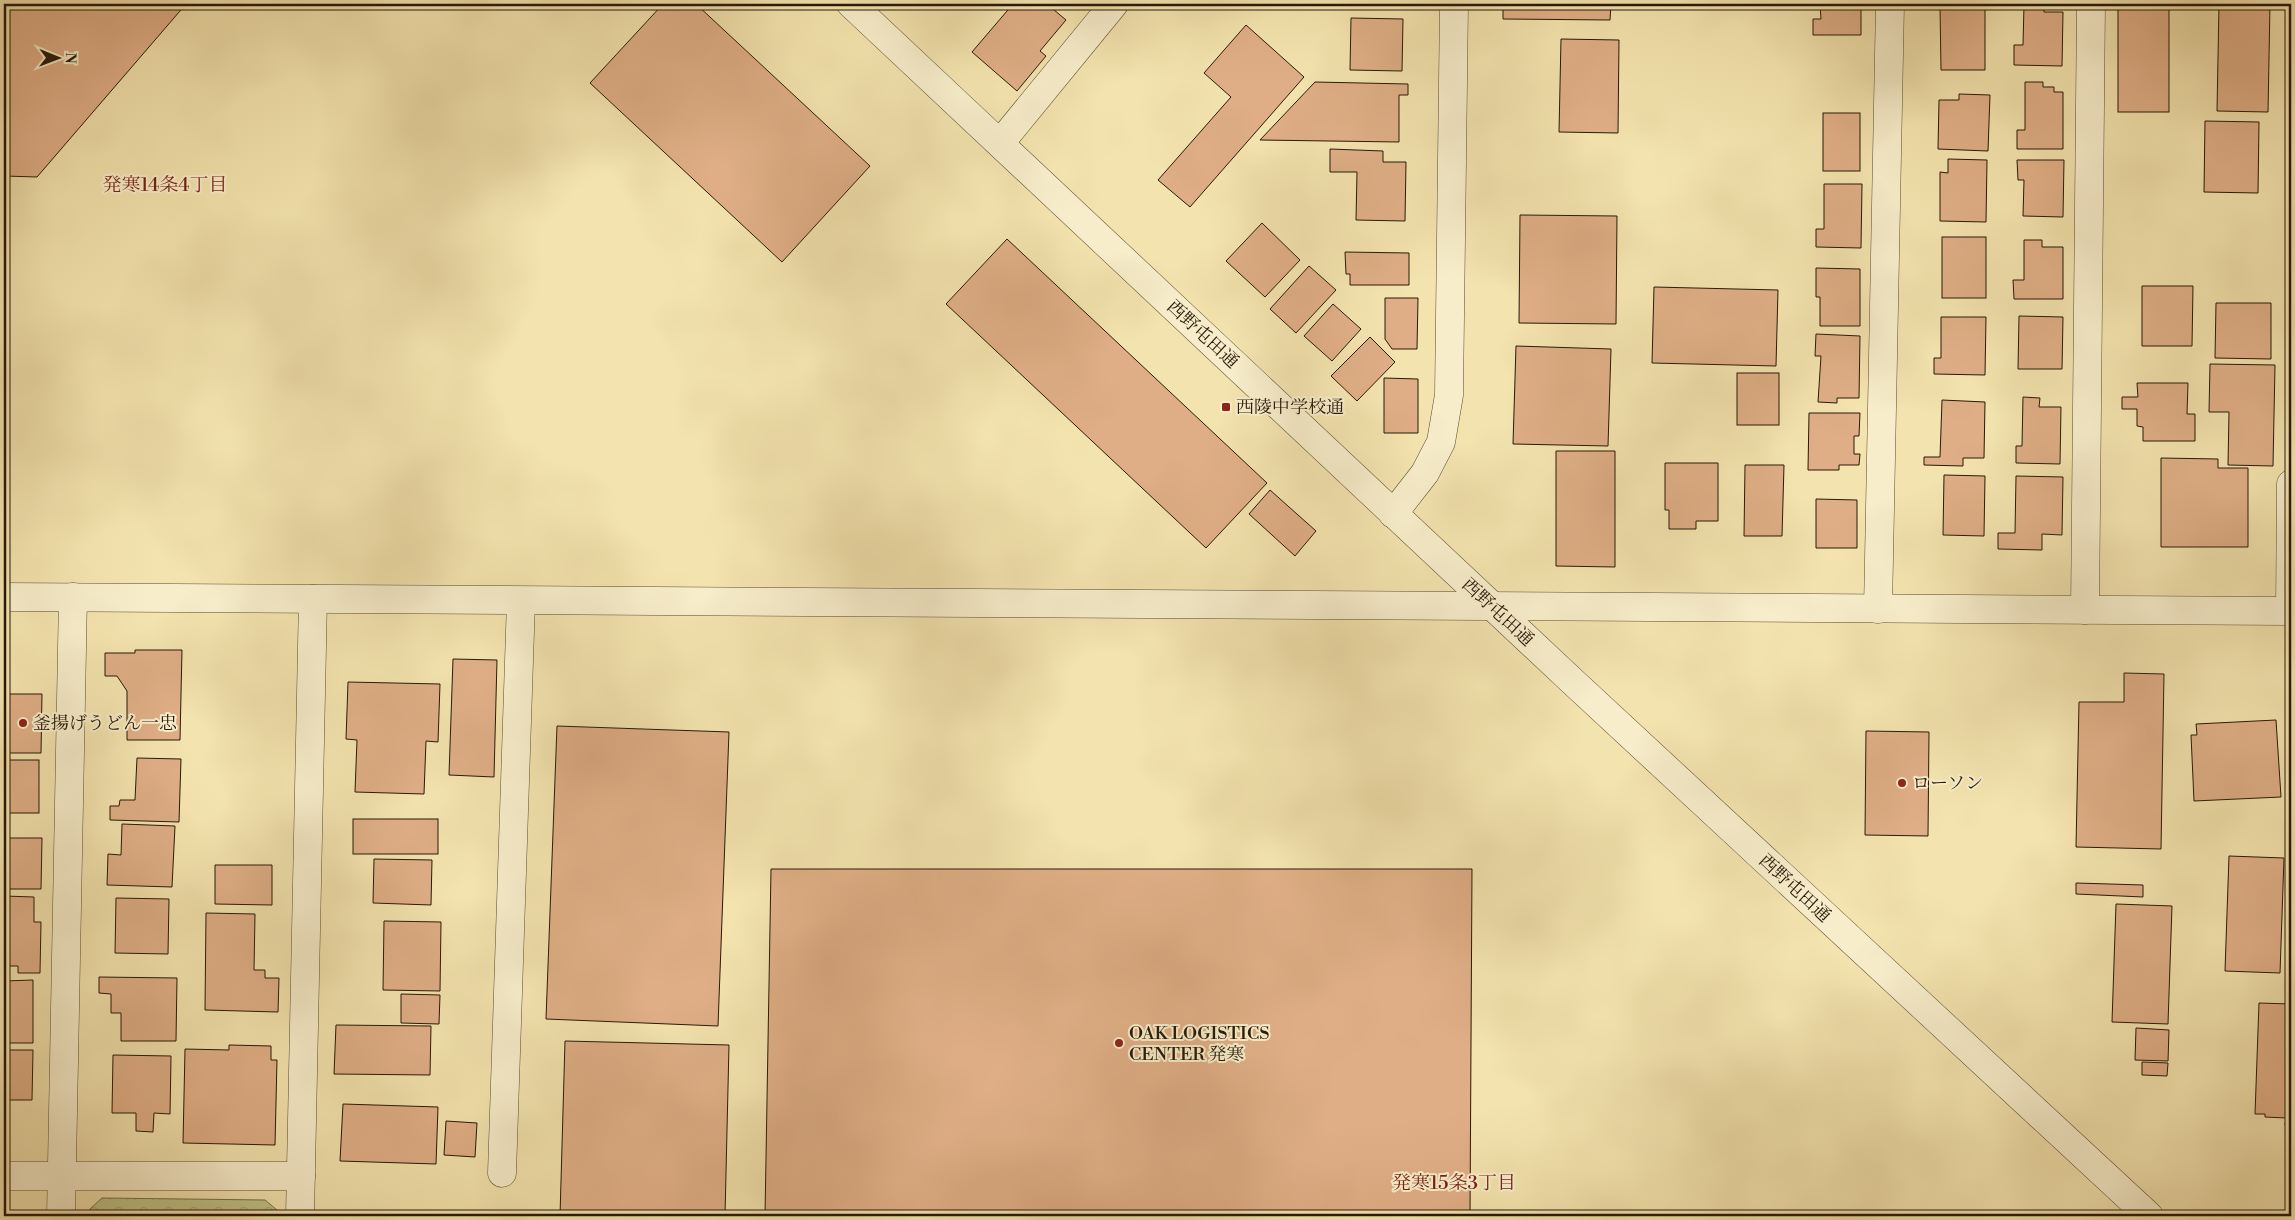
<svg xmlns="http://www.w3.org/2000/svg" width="2295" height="1220" font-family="'Libre Bodoni','Noto Serif JP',serif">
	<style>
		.park { fill: url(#park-crowns); stroke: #746e48 }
		.building { fill: #dfae86; stroke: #281909 }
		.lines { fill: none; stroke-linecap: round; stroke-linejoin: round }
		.minor-casing { stroke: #5b4c32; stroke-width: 29 }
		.minor { stroke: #f7edca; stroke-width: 28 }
		.poi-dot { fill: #8f2418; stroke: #f7edca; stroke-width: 2 }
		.labels { text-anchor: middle; stroke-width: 4; stroke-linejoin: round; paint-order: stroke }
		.street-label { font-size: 18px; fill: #281909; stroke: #f7edca }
		.poi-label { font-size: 18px; fill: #281909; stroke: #f7edca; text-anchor: start }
		.neighbourhood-label { font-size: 19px; fill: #7a1f14; stroke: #f7edca }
	</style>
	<defs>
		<pattern id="park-crowns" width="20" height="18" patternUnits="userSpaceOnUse" patternTransform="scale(1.25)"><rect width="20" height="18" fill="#bfc388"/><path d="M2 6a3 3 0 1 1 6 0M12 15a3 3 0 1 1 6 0" fill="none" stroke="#a4a774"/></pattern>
	</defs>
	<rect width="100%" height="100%" fill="#f3e3ae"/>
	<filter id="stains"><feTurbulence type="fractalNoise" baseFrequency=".004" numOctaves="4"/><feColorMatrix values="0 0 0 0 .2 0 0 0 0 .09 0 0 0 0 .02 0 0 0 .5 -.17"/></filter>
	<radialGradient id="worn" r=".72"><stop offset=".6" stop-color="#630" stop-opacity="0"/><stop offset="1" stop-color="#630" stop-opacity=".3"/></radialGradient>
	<polygon class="park" points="102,1198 265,1200 277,1210 276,1216 90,1216 90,1209"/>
	<g class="building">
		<polygon points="4,4 186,4 37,177 4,176"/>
		<polygon points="663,4 696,4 870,166 782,262 590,83"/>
		<polygon points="1013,4 1047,4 1066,20 1040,51 1046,56 1017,91 972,52"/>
		<polygon points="1503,4 1611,4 1610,20 1503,19"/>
		<polygon points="1820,4 1861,4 1861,35 1813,35 1813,19 1821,19"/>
		<rect x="2118" y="4" width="51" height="108"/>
		<polygon points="2219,4 2270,4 2268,112 2217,111"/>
		<polygon points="2024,5 2044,6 2044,12 2063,12 2062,66 2014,65 2014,45 2023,45"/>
		<polygon points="1940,7 1985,7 1985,70 1941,70"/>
		<polygon points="1351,18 1403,19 1402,71 1350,70"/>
		<polygon points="1246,25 1304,77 1190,207 1158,180 1231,97 1204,73"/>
		<polygon points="1561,39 1619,40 1618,133 1559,132"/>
		<polygon points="1315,82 1408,84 1408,95 1399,95 1399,142 1260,140"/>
		<polygon points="2025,82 2043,82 2043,87 2054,87 2054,92 2063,92 2063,149 2017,149 2017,130 2025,130"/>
		<polygon points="1959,94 1990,95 1988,151 1938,149 1939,100 1959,100"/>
		<rect x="1823" y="113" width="37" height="58"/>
		<polygon points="2205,121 2259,122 2258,193 2204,192"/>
		<polygon points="1330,149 1383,151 1383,162 1406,162 1405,221 1356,220 1357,172 1330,172"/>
		<polygon points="1948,159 1987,160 1986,222 1940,221 1940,172 1948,173"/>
		<polygon points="2017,160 2064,160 2063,217 2023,216 2024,180 2018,180"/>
		<polygon points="1824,184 1862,184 1861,248 1816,247 1816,229 1824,229"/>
		<polygon points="1520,215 1617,216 1616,324 1519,323"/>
		<polygon points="1262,223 1300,260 1265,297 1226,261"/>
		<rect x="1942" y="237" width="44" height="61"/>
		<polygon points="1007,239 1267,483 1206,548 946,304"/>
		<polygon points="2024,240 2042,240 2042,247 2063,247 2063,299 2014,299 2013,280 2024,280"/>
		<polygon points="1345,252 1409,253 1409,285 1350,285 1350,274 1346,274"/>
		<polygon points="1309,266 1336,290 1296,333 1270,309"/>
		<polygon points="1816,268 1860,269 1860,326 1820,326 1820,297 1816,297"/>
		<polygon points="2142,286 2193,286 2192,346 2142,346"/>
		<polygon points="1654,287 1778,290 1776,366 1652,363"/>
		<polygon points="1385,298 1418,298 1417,349 1392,349 1385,339"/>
		<polygon points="2216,303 2271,303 2271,359 2215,358"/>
		<polygon points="1333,304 1361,329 1332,361 1304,336"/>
		<polygon points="2019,316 2063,317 2062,369 2018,369"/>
		<polygon points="1941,317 1986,317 1985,375 1934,374 1934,358 1941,358"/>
		<polygon points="1816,334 1860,336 1859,398 1837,398 1837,403 1818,402 1821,356 1815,356"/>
		<polygon points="1370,337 1395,362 1357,401 1331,376"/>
		<polygon points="1516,346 1611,349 1608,446 1513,444"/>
		<polygon points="2210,364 2275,365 2273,466 2228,465 2229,412 2209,412"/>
		<rect x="1737" y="373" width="42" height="52"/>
		<polygon points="1384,378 1418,379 1418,433 1384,433"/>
		<polygon points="2137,383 2188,383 2187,414 2195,414 2195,441 2143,441 2143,427 2137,426 2137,409 2122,409 2122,397 2138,397"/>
		<polygon points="2023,397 2040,398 2039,407 2061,407 2060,464 2016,463 2016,446 2022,446"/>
		<polygon points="1942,400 1985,402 1984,458 1963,458 1963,466 1924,465 1924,457 1940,457"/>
		<polygon points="1809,413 1860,413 1859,436 1854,436 1854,454 1860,454 1859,465 1839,465 1839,470 1808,470"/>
		<polygon points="1556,451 1615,451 1615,567 1556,566"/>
		<polygon points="2161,458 2218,459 2218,468 2248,468 2248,547 2161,547"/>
		<polygon points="1665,463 1718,463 1718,521 1696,521 1696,529 1669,529 1669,510 1665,510"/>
		<polygon points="1745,465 1784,465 1782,536 1744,536"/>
		<polygon points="1944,475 1985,476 1984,536 1943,535"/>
		<polygon points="2016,476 2063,477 2062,535 2042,534 2042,550 1998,549 1998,533 2015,533"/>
		<polygon points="1270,490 1316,531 1295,556 1249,514"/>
		<polygon points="1816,499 1857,500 1857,548 1816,548"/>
		<polygon points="135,650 182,650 180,740 127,740 127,691 117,676 105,676 105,653 135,653"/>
		<polygon points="453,659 497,660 494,777 449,775"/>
		<polygon points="2124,673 2164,674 2161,849 2076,847 2079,702 2124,702"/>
		<polygon points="348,682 440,684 438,742 426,741 424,794 355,792 357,740 346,739"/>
		<polygon points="4,694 42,694 41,753 4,753"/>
		<polygon points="2276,720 2281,797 2194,801 2191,735 2197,735 2196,724"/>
		<polygon points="557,726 729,732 718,1026 546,1019"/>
		<polygon points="1866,731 1929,732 1928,836 1865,835"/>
		<polygon points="137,758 181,759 179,822 110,820 110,806 119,806 120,800 135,800"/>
		<rect x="4" y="760" width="35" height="53"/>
		<rect x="353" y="819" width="85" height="35"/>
		<polygon points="122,824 175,826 172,887 107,885 108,854 121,855"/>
		<polygon points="4,838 42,838 41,889 4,889"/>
		<polygon points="2229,856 2284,858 2280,973 2225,971"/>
		<polygon points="374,859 432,860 431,905 373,903"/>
		<polygon points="215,865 272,865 272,905 215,904"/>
		<polygon points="771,869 1472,869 1470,1216 765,1216"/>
		<polygon points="2076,883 2143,885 2143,897 2076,894"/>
		<polygon points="4,896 34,897 34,922 41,922 40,973 18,973 18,966 4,966"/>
		<polygon points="116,898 169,899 168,954 115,953"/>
		<polygon points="2116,904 2172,906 2168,1024 2112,1022"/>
		<polygon points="206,913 255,914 254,970 265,970 265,978 279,978 278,1012 205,1010"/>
		<polygon points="384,921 441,922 440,991 383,990"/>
		<polygon points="99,977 177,978 176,1041 121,1041 121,1013 111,1013 111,994 99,993"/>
		<polygon points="33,980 33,1043 4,1043 4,981"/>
		<polygon points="401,994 440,995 439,1024 401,1023"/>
		<polygon points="2259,1003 2291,1004 2291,1125 2285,1125 2286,1118 2265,1117 2265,1114 2255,1114"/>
		<polygon points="336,1025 431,1026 430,1075 334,1074"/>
		<polygon points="2136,1028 2169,1030 2168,1061 2135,1060"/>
		<polygon points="565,1041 729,1045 725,1216 560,1216"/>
		<polygon points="229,1045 271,1046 271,1060 277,1060 275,1145 183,1143 185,1049 229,1050"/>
		<polygon points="4,1050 33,1050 32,1100 4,1100"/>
		<polygon points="113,1055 171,1056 170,1114 154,1113 153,1132 136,1131 136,1113 112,1113"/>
		<polygon points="2142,1062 2168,1063 2167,1076 2142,1075"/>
		<polygon points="343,1104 438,1107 436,1164 340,1161"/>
		<polygon points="446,1121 477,1123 475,1157 444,1155"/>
		<rect x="365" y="1215" width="57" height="1"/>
	</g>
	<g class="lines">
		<defs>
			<g id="minor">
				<polyline points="851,4 1571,680 2149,1216"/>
				<polyline points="1001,142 1114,4"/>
				<polyline points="1393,514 1425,473 1441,442 1449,395 1454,4"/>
				<polyline points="4,597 2291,611"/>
				<polyline points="1878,609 1890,4"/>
				<polyline points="2085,610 2091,4"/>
				<polyline points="2290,611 2291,484"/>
				<polyline points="502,1173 521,601"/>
				<polyline points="4,1176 301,1176"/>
				<polyline points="61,1216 73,597"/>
				<polyline points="300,1216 313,599"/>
			</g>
		</defs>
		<use href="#minor" class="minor-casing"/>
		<use href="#minor" class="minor"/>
	</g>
	<g class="poi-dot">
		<rect x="1221" y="402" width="10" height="10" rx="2.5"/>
		<circle cx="23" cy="723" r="5"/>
		<circle cx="1902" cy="783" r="5"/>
		<circle cx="1119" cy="1043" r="5"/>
	</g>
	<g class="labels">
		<g class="street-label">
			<text transform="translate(1203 334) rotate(43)" y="6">西野屯田通</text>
			<text transform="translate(1498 612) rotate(43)" y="6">西野屯田通</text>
			<text transform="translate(1795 888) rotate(43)" y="6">西野屯田通</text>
		</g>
		<g class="poi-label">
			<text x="1236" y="413">西陵中学校通</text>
			<text x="33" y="729">釜揚げうどん一忠</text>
			<text x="1912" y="789">ローソン</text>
			<text x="1129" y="1039">OAK LOGISTICS<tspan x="1129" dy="21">CENTER 発寒</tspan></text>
		</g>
		<g class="neighbourhood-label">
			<text x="165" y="191">発寒14条4丁目</text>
			<text x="1454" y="1189">発寒15条3丁目</text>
		</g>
	</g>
	<rect width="2295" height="1220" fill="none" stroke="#f3e3ae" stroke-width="20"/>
	<rect x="5" y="5" width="2285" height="1210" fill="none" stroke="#281909" stroke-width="2.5"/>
	<rect x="10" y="10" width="2275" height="1200" fill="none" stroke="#281909"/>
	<g transform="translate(58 58) rotate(91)" stroke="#f7edca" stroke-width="4" paint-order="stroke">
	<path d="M0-4L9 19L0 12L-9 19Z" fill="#281909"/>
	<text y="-8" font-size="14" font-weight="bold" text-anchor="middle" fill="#281909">N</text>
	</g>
	<rect width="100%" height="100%" filter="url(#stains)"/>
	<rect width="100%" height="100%" fill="url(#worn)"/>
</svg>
